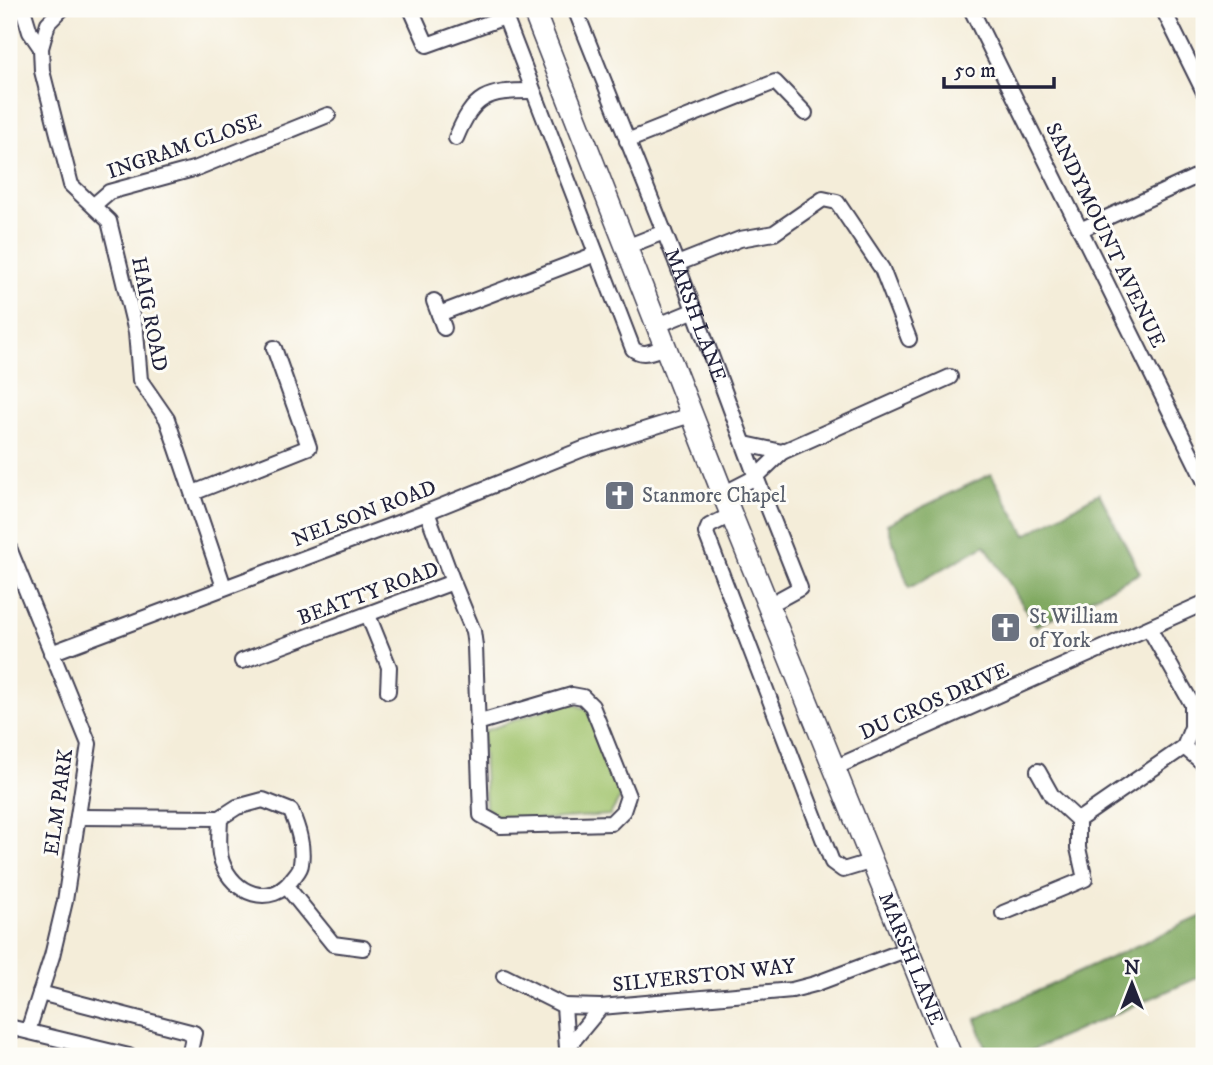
<svg xmlns="http://www.w3.org/2000/svg" width="1213" height="1065" font-family="'IM FELL DW Pica',serif">
	<style>
		.green { fill: #a0c36c; stroke: #617254; stroke-width: 2 }
		.forest { fill: #80a960; stroke: #51664e; stroke-width: 2 }
		.lines { fill: none; stroke-linecap: round; stroke-linejoin: round }
		.street-casing { stroke: #424053; stroke-width: 18 }
		.primary-casing { stroke: #424053; stroke-width: 24 }
		.street { stroke: #fff; stroke-width: 14 }
		.primary { stroke: #fff; stroke-width: 21 }
		.labels { text-anchor: middle; stroke-width: 6; stroke-linejoin: round; paint-order: stroke }
		.street-label { font-size: 21px; fill: #22223b; stroke: #fdfcf7 }
		.worship-label { font-size: 21px; fill: #5b616d; stroke: #fdfcf7; text-anchor: start }
	</style>
	<rect width="100%" height="100%" fill="#fdfcf7"/>
	<filter id="ink" filterUnits="userSpaceOnUse"><feTurbulence type="fractalNoise" baseFrequency=".0143" numOctaves="2"/><feDisplacementMap in="SourceGraphic" scale="14" xChannelSelector="R" yChannelSelector="G"/><feConvolveMatrix kernelMatrix="1 2 1 2 8 2 1 2 1" color-interpolation-filters="sRGB"/></filter>
	<filter id="wash" filterUnits="userSpaceOnUse"><feTurbulence type="fractalNoise" baseFrequency=".00686" numOctaves="4" result="noise"/><feDisplacementMap in="SourceGraphic" scale="28" xChannelSelector="R" yChannelSelector="G"/><feGaussianBlur stdDeviation="1.57" result="paint"/><feColorMatrix in="noise" values="0 0 0 0 0 0 0 0 0 0 0 0 0 0 0 0 0 1.4 0 .05"/><feComposite in="paint" operator="in"/></filter>
	<g filter="url(#wash)">
		<rect width="100%" height="100%" fill="#f4edd9"/>
		<polygon class="green" points="568,701 588,710 621,796 610,815 505,822 486,808 482,732"/>
		<g class="forest">
			<polygon points="991,474 1026,535 1099,493 1140,573 1036,626 985,545 909,588 887,524"/>
			<polygon points="1204,915 1204,975 1019,1056 988,1056 976,1019"/>
		</g>
	</g>
	<g filter="url(#ink)">
		<g class="lines">
			<defs>
				<g id="street">
					<polyline points="23,9 30,32 41,48"/>
					<polyline points="62,9 48,23 41,48 42,71 71,185 109,221 136,332 140,380 167,419 224,587"/>
					<polyline points="411,9 427,45 505,17"/>
					<path d="M502,9L633,349C643,357 653,351 665,347"/>
					<path id="s1" d="M575,9L677,264L756,477L800,588L769,605"/>
					<polyline points="971,9 1204,480"/>
					<polyline points="1163,9 1204,92"/>
					<path d="M456,138C474,95 486,91 532,91"/>
					<polyline points="627,141 775,82 805,113"/>
					<polyline points="94,205 109,192 197,168 328,115"/>
					<polyline points="1080,230 1204,173"/>
					<polyline points="626,247 664,232"/>
					<polyline points="677,264 740,239 774,233 823,199 837,202 882,269 909,339"/>
					<polyline points="434,301 444,328"/>
					<polyline points="439,314 596,254"/>
					<polyline points="656,326 695,310"/>
					<polyline points="745,444 782,452 950,377"/>
					<polyline points="193,493 309,447 274,348"/>
					<polyline points="723,494 756,477 782,452"/>
					<polyline points="427,512 453,582"/>
					<polyline points="731,515 709,526 706,533 832,862 843,870 873,861"/>
					<polyline points="9,548 89,744 65,901 52,956 28,1031"/>
					<polyline points="368,615 389,667 388,691"/>
					<polyline points="51,653 427,512 583,449 691,415"/>
					<polyline points="242,661 453,582 473,631 475,646 481,815 501,826 611,823 623,811 628,796 592,706 583,697 572,695 477,723"/>
					<polyline points="1184,747 1204,764"/>
					<polyline points="834,768 1204,603"/>
					<path d="M263,800L291,811C298,828 304,846 301,864C301,869 296,874 293,878C271,909 233,894 222,862C217,849 220,830 220,818L237,807Z"/>
					<polyline points="78,817 220,818"/>
					<polyline points="1078,820 1184,747 1192,727 1192,704 1149,628"/>
					<polyline points="287,887 333,944 363,948"/>
					<polyline points="1003,913 1085,879 1078,848 1078,820 1052,796 1038,771"/>
					<polyline points="504,976 564,1006 567,1048"/>
					<polyline points="40,993 194,1033 189,1056"/>
					<polyline points="564,1006 601,1007"/>
					<polyline points="9,1027 129,1056"/>
					<polyline points="567,1056 567,1048 601,1007 792,990 815,984 908,949"/>
				</g>
				<g id="primary">
					<path id="s2" d="M533,9L723,494L951,1056"/>
				</g>
			</defs>
			<use href="#street" class="street-casing"/>
			<use href="#primary" class="primary-casing"/>
			<use href="#street" class="street"/>
			<use href="#primary" class="primary"/>
		</g>
	</g>
	<defs>
		<symbol id="church-square" viewBox="-11 -11 22 22"><rect x="-9" y="-9" width="18" height="18" rx="4" fill="#6b7280" stroke="#fdfcf7"/><path d="M-1.2-6h2.4v3.5h3.3v2.4h-3.3V6h-2.4V-.1h-3.3v-2.4h3.3Z" fill="#fff"/></symbol>
	</defs>
	<g fill-rule="evenodd">
		<use href="#church-square" x="602" y="478" width="35" height="35"/>
		<use href="#church-square" x="988" y="610" width="35" height="35"/>
	</g>
	<g class="labels">
		<g class="street-label">
			<text transform="translate(184 146) rotate(-19)" y="7">INGRAM CLOSE</text>
			<text transform="translate(1106 235) rotate(64)" y="7">SANDYMOUNT AVENUE</text>
			<text transform="translate(150 314) rotate(79)" y="7">HAIG ROAD</text>
			<text dy="7" stroke="none"><textPath href="#s1" startOffset="329">MARSH LANE</textPath></text>
			<text transform="translate(364 513) rotate(-21)" y="7">NELSON ROAD</text>
			<text transform="translate(368 593) rotate(-20)" y="7">BEATTY ROAD</text>
			<text transform="translate(934 701) rotate(-24)" y="7">DU CROS DRIVE</text>
			<text transform="translate(58 802) rotate(-82)" y="7">ELM PARK</text>
			<text dy="7" stroke="none"><textPath href="#s2" startOffset="1022">MARSH LANE</textPath></text>
			<text transform="translate(704 975) rotate(-6)" y="7">SILVERSTON WAY</text>
		</g>
		<g class="worship-label">
			<text x="642" y="502">Stanmore Chapel</text>
			<text x="1029" y="623">St William<tspan x="1029" dy="24">of York</tspan></text>
		</g>
	</g>
	<rect width="1213" height="1065" fill="none" stroke="#fdfcf7" stroke-width="35"/>
	<g transform="translate(1132 984)" stroke="#fdfcf7" stroke-width="5" paint-order="stroke">
	<path d="M0-5L12 26L0 18L-12 26Z" fill="#22223b"/>
	<text y="-10" font-size="19" font-weight="bold" text-anchor="middle" fill="#22223b">N</text>
	</g>
	<path d="M944 77v10h110v-10" fill="none" stroke="#22223b" stroke-width="3.5"/>
	<text x="954" y="77" font-size="21" fill="#22223b" stroke="#fdfcf7" stroke-width="5" paint-order="stroke">50 m</text>
</svg>
